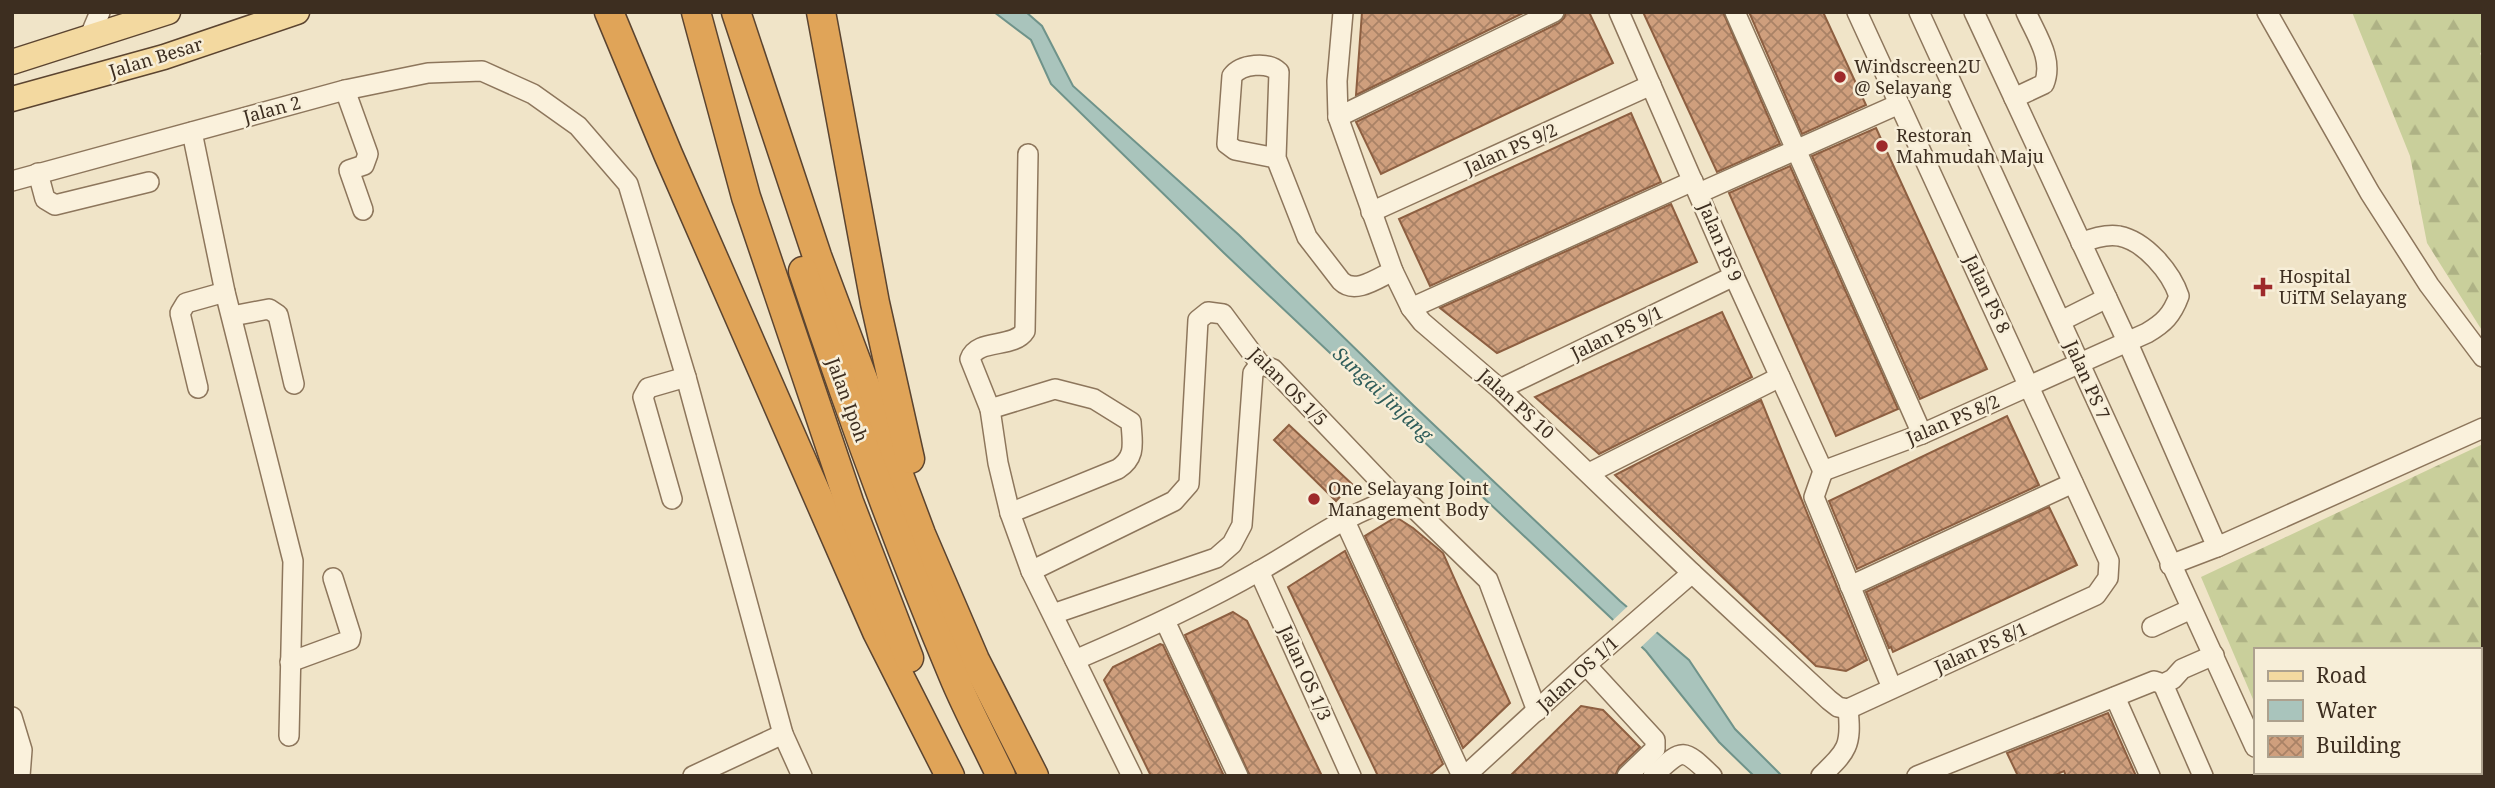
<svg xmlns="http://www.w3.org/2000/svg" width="2495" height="788" font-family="'Noto Serif',serif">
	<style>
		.forest { fill: url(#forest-firs) }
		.water { fill: #a9c4bc; stroke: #6f938a; stroke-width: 2 }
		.pier { fill: #f0e4c8 }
		.building { fill: url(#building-cross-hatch); stroke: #8d5f41; stroke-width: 2 }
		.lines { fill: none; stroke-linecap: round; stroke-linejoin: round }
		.minor-casing { stroke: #8d765c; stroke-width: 22 }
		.major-casing { stroke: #5b4430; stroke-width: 27 }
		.highway-casing { stroke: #5b4430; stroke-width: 31 }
		.minor { stroke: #faf1dc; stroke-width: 19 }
		.major { stroke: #f3d9a0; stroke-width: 24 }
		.highway { stroke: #e0a458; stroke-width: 28 }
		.poi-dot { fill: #9e2a2b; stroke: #f7eed8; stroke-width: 2.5 }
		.labels { text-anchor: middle; stroke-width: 5; stroke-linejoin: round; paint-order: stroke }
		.street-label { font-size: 18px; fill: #3d2e20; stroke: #f7eed8 }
		.poi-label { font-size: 18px; fill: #3d2e20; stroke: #f7eed8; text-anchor: start }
		.water-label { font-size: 19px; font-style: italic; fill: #2f5d5a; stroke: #f7eed8 }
	</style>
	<defs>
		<pattern id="forest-firs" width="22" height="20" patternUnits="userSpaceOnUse" patternTransform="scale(1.75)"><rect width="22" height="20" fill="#c9cf9b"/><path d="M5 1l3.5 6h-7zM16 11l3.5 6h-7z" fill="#aeb285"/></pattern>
		<pattern id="building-cross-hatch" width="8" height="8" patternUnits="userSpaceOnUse" patternTransform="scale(1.75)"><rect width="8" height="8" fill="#cf9f7d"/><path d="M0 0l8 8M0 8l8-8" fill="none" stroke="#a98266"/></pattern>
	</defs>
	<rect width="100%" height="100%" fill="#f0e4c8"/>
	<g class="forest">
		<polygon points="2352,12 2483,12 2483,52 2480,53 2483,61 2483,332 2427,243 2410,156"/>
		<polygon points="2483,444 2483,776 2286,776 2284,772 2479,772 2479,650 2255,650 2255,704 2201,577"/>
	</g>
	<polygon class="water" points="994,12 1026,12 1042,26 1073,86 1239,235 1414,406 1620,601 1689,660 1735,729 1782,776 1754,776 1719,742 1646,651 1224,253 1051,84 1031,40"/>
	<polygon class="pier" points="1629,605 1659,630 1639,649 1611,622"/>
	<g class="building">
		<polygon points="1362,12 1525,12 1356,95"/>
		<polygon points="1566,12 1589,12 1613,63 1381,174 1356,122 1559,23 1564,18"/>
		<polygon points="1643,12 1723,12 1780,144 1717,172"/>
		<polygon points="1749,12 1823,12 1866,105 1802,134"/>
		<polygon points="1631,113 1661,182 1430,286 1399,219"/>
		<polygon points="1876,128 1987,369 1920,399 1812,156"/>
		<polygon points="1790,166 1898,409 1836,436 1729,193"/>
		<polygon points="1671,204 1697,262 1497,353 1440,308"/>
		<polygon points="1722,312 1752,377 1599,454 1535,397"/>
		<polygon points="1761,400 1867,660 1846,671 1816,666 1615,475"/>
		<polygon points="2007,416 2039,485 1857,569 1829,501"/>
		<polygon points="1289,425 1352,484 1336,501 1274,440"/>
		<polygon points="2049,507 2077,565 1893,652 1891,647 1889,648 1866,592"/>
		<polygon points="1396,517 1413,528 1443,553 1510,703 1463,748 1365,536"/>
		<polygon points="1345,551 1443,764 1429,776 1378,776 1288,587"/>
		<polygon points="1233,612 1247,621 1322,776 1250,776 1185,635"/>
		<polygon points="1160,644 1163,645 1224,776 1151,776 1104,680 1113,667"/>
		<polygon points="1581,706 1603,710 1640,747 1619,767 1615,776 1510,776"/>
		<polygon points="2108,713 2136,776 2066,776 2064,771 2053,776 2018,776 2007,753"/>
	</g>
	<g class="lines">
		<defs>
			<g id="minor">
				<polyline points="1343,12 1337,81 1338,117 1393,271 1411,308 1422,322 1500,389 1692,573 1829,700 1838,707 1848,709"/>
				<polyline points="1619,12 1734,276 1823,471"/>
				<polyline points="1735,12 1922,434"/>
				<polyline points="1919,12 2255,747"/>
				<polyline points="1974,12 2127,341 2217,547 2483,428"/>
				<polyline points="2267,12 2370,193 2429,285 2483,357"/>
				<polyline points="89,38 100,12"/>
				<polyline points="345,90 368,154 364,165 349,170 363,210"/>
				<path d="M2014,98L2044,84C2054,59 2036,35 2026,12"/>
				<polyline points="1338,117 1554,12"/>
				<polyline points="192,132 225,292 293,561 289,736"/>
				<path d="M1028,154L1025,331C1014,349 977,338 970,359L990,409L998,463L1010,513L1031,571L1132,776"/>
				<path d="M1276,158L1235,150L1227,144L1232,76C1241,64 1268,61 1279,72L1276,158L1307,237L1341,281C1355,295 1378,278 1393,271"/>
				<polyline points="38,173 45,199 55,205 149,182"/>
				<polyline points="12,181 345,90 428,73 482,71 533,94 578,126 628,184 686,377 783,734 802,776"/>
				<polyline points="1699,193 1899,104"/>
				<polyline points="1371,212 1651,85"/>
				<polyline points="1411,308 1693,181"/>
				<polyline points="232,316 269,309 278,315 294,384"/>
				<polyline points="2061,321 2107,298"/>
				<polyline points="198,388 180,313 186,303 225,292"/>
				<polyline points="1500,389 1734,276"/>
				<path d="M990,409L1055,389L1094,399L1131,422C1132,443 1137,456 1118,469L1010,513"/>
				<path d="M1823,471L1922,434L2147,333C2164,323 2172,315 2179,296C2171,272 2145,241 2119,236C2106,234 2093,238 2081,243"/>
				<polyline points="1823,471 1814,497 1892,688"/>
				<polyline points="1589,473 1780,377"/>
				<polyline points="672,499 643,397 648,388 686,377"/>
				<polyline points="1344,519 1462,776"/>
				<polyline points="2170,565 2217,547"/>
				<polyline points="1031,571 1174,501 1189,484 1198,320 1208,312 1223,314 1260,364 1273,369 1396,498 1413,507 1488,580 1537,711"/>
				<polyline points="1259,571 1351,776"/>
				<polyline points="1850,586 2073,483"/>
				<polyline points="1053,614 1216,558 1232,544 1242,525 1253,373 1260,364"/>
				<polyline points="1165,621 1238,776"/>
				<polyline points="2152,627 2191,609"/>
				<path d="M1075,660C1138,633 1200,605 1259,571C1304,546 1345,514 1396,498"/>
				<polyline points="290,662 350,640 351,635 333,578"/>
				<polyline points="1586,665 1655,740 1655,749 1627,776"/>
				<polyline points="2163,684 2203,776"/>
				<polyline points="2115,697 2150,776"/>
				<polyline points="1848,709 2096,595 2108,578 2109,561 1857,12"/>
				<polyline points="12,717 22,750 20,776"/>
				<polyline points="2267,772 2268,776"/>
				<polyline points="693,776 783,734"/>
				<polyline points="1465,776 1586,665 1692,573"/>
				<path d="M1653,776C1683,748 1682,747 1712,776"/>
				<path d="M1821,776C1847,751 1852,746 1848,709"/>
				<polyline points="1917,776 2154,681 2163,684 2173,679 2182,669 2214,655"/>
			</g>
			<g id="major">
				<polyline points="12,62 168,12"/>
				<polyline points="12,99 164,57 297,12"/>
			</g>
			<g id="highway">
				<polyline points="609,12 668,154 877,632 950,776"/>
				<polyline points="696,12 746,197 849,502 909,658"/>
				<polyline points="736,12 817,256 921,534 975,660 1034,776"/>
				<polyline points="821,12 875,303 910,459"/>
				<path d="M803,271C848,407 897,542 953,675C967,709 985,742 1001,776"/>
			</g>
		</defs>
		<use href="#minor" class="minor-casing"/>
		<use href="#major" class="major-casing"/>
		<use href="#highway" class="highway-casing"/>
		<use href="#minor" class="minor"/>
		<use href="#major" class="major"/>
		<use href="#highway" class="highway"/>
	</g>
	<g class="poi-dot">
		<circle cx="1840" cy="77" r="7"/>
		<circle cx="1882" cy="146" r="7"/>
		<path d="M2259.5 276.5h7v7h7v7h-7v7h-7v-7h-7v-7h7z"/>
		<circle cx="1314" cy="499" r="7"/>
	</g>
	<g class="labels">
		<g class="street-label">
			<text transform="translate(156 58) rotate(-17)" y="6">Jalan Besar</text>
			<text transform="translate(272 110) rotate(-15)" y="6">Jalan 2</text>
			<text transform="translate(1511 149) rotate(-24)" y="6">Jalan PS 9/2</text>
			<text transform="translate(1720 242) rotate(67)" y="6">Jalan PS 9</text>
			<text transform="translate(1987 294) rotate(65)" y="6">Jalan PS 8</text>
			<text transform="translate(1617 333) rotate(-26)" y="6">Jalan PS 9/1</text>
			<text transform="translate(2087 380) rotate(66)" y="6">Jalan PS 7</text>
			<text transform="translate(1288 387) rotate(45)" y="6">Jalan OS 1/5</text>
			<text transform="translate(847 400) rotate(70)" y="6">Jalan Ipoh</text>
			<text transform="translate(1516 404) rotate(42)" y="6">Jalan PS 10</text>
			<text transform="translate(1953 420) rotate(-23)" y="6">Jalan PS 8/2</text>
			<text transform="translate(1981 648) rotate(-24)" y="6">Jalan PS 8/1</text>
			<text transform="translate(1305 673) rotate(66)" y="6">Jalan OS 1/3</text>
			<text transform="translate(1578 674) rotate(-42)" y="6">Jalan OS 1/1</text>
		</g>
		<g class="poi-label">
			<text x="1854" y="73">Windscreen2U<tspan x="1854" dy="21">@ Selayang</tspan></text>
			<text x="1896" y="142">Restoran<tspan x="1896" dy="21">Mahmudah Maju</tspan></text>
			<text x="2279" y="283">Hospital<tspan x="2279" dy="21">UiTM Selayang</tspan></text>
			<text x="1328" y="495">One Selayang Joint<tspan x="1328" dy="21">Management Body</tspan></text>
		</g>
		<g class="water-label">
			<text transform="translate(1383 394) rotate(43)" y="7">Sungai Jinjang</text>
		</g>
	</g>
	<rect width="2495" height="788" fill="none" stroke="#3d2e20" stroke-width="28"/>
	<rect x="2254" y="648" width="228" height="126" fill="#f7eed8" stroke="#ada18e" stroke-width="2"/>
	<rect x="2268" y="671" width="35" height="10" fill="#f3d9a0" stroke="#ada18e" stroke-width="2"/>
	<text x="2316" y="683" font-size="21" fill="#3d2e20">Road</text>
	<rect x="2268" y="700" width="35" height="21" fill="#a9c4bc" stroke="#ada18e" stroke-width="2"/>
	<text x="2316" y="718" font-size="21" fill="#3d2e20">Water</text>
	<rect x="2268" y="736" width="35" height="21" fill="url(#building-cross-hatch)" stroke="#ada18e" stroke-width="2"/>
	<text x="2316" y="753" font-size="21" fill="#3d2e20">Building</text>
</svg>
